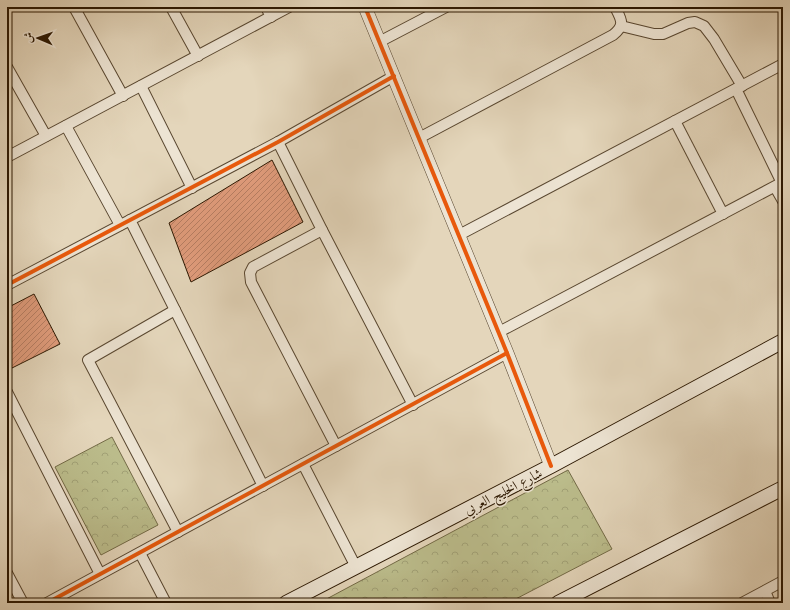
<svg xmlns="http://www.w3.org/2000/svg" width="790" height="610" font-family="'Libre Caslon Text',Amiri,serif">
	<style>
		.forest { fill: url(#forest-crowns); stroke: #736a46 }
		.building { fill: url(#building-hatch); stroke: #2b1701 }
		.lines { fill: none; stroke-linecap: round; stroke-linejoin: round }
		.minor-casing { stroke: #594730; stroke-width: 12 }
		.tertiary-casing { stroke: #594730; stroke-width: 14 }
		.secondary-casing { stroke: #2b1701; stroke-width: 16 }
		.minor { stroke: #ede4d3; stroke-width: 10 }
		.tertiary { stroke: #ede4d3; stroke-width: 13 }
		.secondary { stroke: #ede4d3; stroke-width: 14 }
		.cycleway-casing { stroke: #ede4d3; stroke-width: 6 }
		.cycleway { stroke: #e8590c; stroke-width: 4 }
		.labels { text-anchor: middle; stroke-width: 3; stroke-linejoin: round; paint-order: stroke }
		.street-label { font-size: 14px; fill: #2b1701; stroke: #ede4d3 }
	</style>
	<defs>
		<pattern id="forest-crowns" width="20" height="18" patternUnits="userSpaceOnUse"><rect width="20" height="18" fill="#bbbc8b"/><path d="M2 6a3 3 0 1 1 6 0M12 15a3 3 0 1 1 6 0" fill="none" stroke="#a1a176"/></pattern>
		<pattern id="building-hatch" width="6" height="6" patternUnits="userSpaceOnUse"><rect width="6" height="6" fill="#e19c7c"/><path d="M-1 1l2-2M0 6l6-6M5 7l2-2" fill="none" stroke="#b77e63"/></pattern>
	</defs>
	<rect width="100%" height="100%" fill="#e4d6bb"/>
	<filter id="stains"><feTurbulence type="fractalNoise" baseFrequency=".005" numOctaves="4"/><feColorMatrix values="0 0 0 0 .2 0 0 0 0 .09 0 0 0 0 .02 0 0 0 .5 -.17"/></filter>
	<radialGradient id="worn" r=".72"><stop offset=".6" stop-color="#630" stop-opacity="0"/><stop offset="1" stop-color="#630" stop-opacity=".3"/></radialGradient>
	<g class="forest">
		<polygon points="112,437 158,525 101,555 55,467"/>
		<polygon points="568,470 612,549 508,603 319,603"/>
	</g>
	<g class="building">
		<polygon points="272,160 303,222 191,282 169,223"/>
		<polygon points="34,294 60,344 12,368 7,359 7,308"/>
	</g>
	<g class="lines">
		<defs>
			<g id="minor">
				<polyline points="74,7 123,96"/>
				<polyline points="171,7 198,56"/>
				<polyline points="266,7 271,17"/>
				<polyline points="621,26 654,34 663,34 688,23 695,22 704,26 714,39 742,86"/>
				<polyline points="379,42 446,7"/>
				<polyline points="7,67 46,136"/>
				<polyline points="141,86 192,188"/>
				<polyline points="736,89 782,183"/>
				<polyline points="675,121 723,214"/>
				<polyline points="66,126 120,225"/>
				<path d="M419,138L613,35C626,25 621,19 615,7"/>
				<polyline points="278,142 322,230 413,405"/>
				<polyline points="7,157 289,7"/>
				<polyline points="775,187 783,201"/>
				<polyline points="130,220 263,486"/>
				<polyline points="322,230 253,267 250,273 251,282 336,446"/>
				<polyline points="459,235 783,64"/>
				<polyline points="7,285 278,142 394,76"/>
				<polyline points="175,310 88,360 178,532"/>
				<polyline points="499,332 783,182"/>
				<polyline points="7,392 100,574"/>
				<polyline points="303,464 356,567"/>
				<polyline points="140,553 166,603"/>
				<polyline points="7,573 23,603"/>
				<polyline points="765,591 770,603"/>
				<polyline points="47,603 507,353"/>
				<polyline points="742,603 783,581"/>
			</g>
			<polyline id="tertiary" points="365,7 507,353 551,466"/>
			<g id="secondary">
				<polyline points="286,603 551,466 783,341"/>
				<polyline points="558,603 783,488"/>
			</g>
		</defs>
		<use href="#minor" class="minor-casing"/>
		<use href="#tertiary" class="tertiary-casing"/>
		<use href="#secondary" class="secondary-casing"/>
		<use href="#minor" class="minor"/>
		<use href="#tertiary" class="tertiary"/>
		<use href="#secondary" class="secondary"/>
		<defs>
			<g id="cycleway">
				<polyline points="365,7 507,353 551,466"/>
				<polyline points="7,285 278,142 394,76"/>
				<polyline points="47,603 507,353"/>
			</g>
		</defs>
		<use href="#cycleway" class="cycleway-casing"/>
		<use href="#cycleway" class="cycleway"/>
	</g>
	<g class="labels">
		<g class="street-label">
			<text transform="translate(503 491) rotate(-27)" y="5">شارع الخليج العربي</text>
		</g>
	</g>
	<rect width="790" height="610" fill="none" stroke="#e4d6bb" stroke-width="24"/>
	<rect x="8" y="8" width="774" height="594" fill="none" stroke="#2b1701" stroke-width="2"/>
	<rect x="12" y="12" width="766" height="586" fill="none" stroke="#2b1701"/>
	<g transform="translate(38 38) rotate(272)" stroke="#ede4d3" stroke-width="3" paint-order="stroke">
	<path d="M0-3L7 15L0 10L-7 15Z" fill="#2b1701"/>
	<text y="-6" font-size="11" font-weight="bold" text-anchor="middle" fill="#2b1701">ش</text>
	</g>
	<rect width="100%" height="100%" filter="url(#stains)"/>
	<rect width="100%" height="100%" fill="url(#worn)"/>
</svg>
